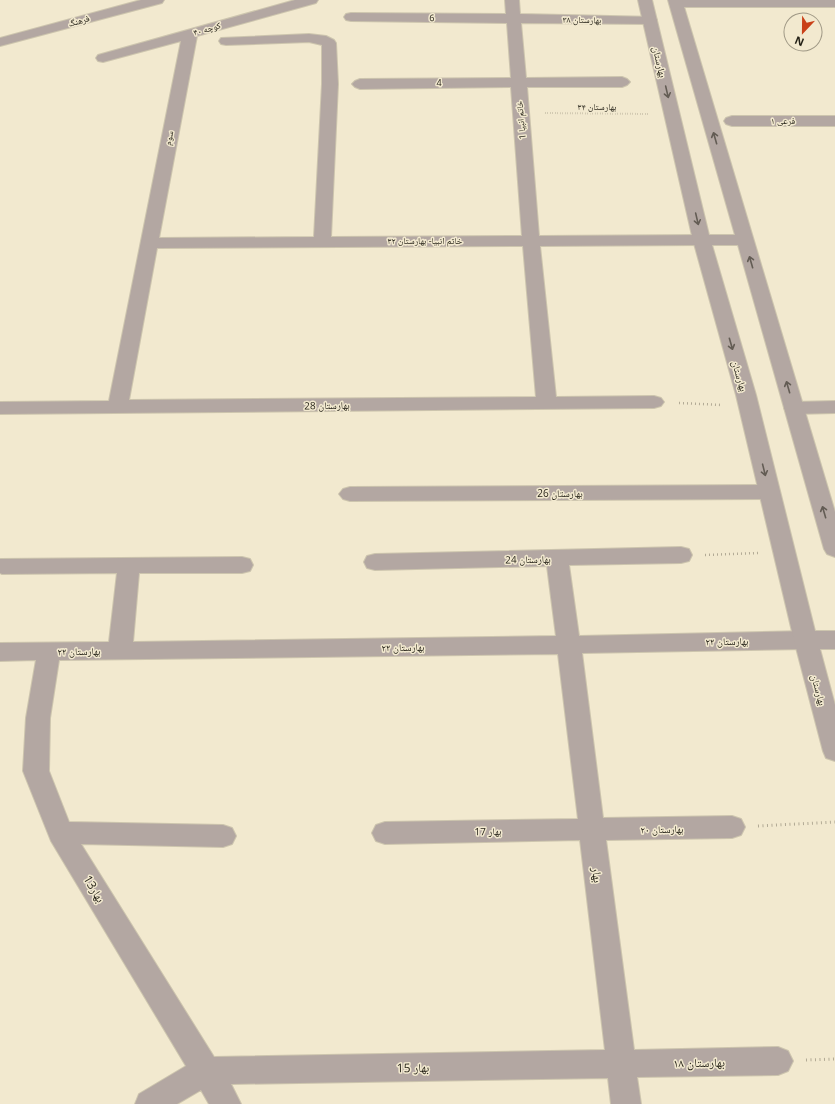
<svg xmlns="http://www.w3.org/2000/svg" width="835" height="1104" font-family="'Open Sans','Noto Naskh Arabic',sans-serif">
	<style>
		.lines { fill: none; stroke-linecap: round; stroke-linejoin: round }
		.minor-casing { stroke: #cdc5ae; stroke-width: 2 }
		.tertiary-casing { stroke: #cdc5ae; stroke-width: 2 }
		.path-far2 { stroke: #b2aa95; stroke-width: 2; stroke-dasharray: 0.5 2; stroke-linecap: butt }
		.path-far1 { stroke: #b2aa95; stroke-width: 2.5; stroke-dasharray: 1 3; stroke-linecap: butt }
		.path { stroke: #b2aa95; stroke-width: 3; stroke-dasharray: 1 3.5; stroke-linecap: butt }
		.minor { fill: #b3a7a2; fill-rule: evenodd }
		.tertiary { fill: #b3a7a2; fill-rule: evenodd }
		.oneway { stroke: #635c54 }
		.labels { text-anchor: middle; stroke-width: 3; stroke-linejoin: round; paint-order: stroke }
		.far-street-label { font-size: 9px; fill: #221f15; stroke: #f2e9cf }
		.street-label { font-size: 10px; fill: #221f15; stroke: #f2e9cf }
		.near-street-label { font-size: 12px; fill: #221f15; stroke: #f2e9cf }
	</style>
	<rect width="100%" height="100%" fill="#f2e9cf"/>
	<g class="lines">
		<defs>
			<g id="minor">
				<path d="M295,0H318L316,3L197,36L159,238L314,237L322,84V45L309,42L226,45L221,44L219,41L221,38L309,34L326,36L334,40L336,43L338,84L331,237L522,236L511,87L360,89L355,87L352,84L355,81L360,79L511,78L507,23L351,21L346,20L344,17L346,14L351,13L506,14L505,0H519L520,14L655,17L657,20L655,23L650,24L521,23L526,78L622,77L627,79L630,82L627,85L622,87H527L539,236L702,235L708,236L711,240L708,244L702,245L540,246L556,397L654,396L661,398L664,402L661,406L654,408L0,414V402L109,401L181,41L103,62L98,61L96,58L98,55ZM523,246L536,397L129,400L157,248Z"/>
				<polygon points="671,0 835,0 835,7 676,7 671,6 669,3"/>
				<polygon points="732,116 835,116 835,126 732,126 726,124 724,121 726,118"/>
				<polygon points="835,401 835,413 794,414 787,413 784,408 787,403 794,402"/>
				<polygon points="769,485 776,487 780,492 776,497 769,499 350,501 343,499 339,494 343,489 350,487"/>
				<path d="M681,547L689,549L692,555L689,561L681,563L569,565L579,636L806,631L814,634L818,640L814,646L806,649L582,653L603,818L732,816L741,819L745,827L741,835L732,838L606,840L634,1050L778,1047L788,1051L793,1061L788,1071L778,1075L637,1077L641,1104H611L608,1078L231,1084L241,1104H209L201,1090L177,1104H135L139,1094L186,1066L51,841L23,771L26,718L36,660L0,661V643L109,642L117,573L2,574L0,573V559L242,557L250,559L253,565L250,571L242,573H139L133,642L556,636L547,566L375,570L367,568L364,562L367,556L375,554ZM558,654L578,819L385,822L376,825L372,833L376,841L385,844L580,840L605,1050L214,1057L81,844L223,847L232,844L236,836L232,828L223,825L69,822L49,771L50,718L59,660Z"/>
			</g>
			<g id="tertiary">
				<polygon points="141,0 164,0 162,3 0,46 0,38"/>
				<polygon points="638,0 652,0 709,235 735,235 668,0 682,0 835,512 835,557 827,554 824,549 738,245 712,245 756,395 815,631 835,631 835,649 820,649 835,705 835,761 826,758 823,751 794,640 736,395 693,240"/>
			</g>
		</defs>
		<use href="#minor" class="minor-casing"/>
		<use href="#tertiary" class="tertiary-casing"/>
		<polyline class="path-far2" points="545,113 648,114"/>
		<g class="path-far1">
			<polyline points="679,403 722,405"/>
			<polyline points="705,555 758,553"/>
		</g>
		<g class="path">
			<polyline points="758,826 835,822"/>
			<polyline points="806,1060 835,1059"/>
		</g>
		<use href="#minor" class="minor"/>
		<use href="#tertiary" class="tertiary"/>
	</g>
	<defs><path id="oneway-shaft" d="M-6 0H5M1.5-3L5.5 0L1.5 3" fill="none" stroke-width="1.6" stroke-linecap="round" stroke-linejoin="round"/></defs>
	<g class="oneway">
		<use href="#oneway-shaft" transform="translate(667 92) rotate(77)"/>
		<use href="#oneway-shaft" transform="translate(715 138) rotate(-106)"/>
		<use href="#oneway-shaft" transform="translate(697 219) rotate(77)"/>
		<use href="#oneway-shaft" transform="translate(751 262) rotate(-106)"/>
		<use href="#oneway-shaft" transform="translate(731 344) rotate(74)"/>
		<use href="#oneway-shaft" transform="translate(788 387) rotate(-106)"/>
		<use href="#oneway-shaft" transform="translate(764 470) rotate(76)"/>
		<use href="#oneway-shaft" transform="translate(824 512) rotate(-106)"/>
	</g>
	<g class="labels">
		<g class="far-street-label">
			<text transform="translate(432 18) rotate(1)" y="3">6</text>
			<text transform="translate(582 20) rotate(1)" y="3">بهارستان ۳۸</text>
			<text transform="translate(79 21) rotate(-15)" y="3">فرهنگ</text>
			<text transform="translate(207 29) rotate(-16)" y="3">کوچه ۴۰</text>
			<text x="439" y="86">4</text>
			<text x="597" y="110">بهارستان ۳۴</text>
			<text transform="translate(521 120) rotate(-95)" y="3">خاتم انبیا 1</text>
			<text x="783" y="124">فرعی ۱</text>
			<text transform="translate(169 138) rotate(-79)" y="3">سوم</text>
			<text x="425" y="244">خاتم انبیا- بهارستان ۳۲</text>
		</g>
		<g class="street-label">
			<text transform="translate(660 62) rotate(77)" y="4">بهارستان</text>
			<text transform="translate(740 376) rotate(74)" y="4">بهارستان</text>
			<text transform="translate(327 405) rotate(-1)" y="4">بهارستان 28</text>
			<text x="560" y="497">بهارستان 26</text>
			<text transform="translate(528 559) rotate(-1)" y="4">بهارستان 24</text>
			<text transform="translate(727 641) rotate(-1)" y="4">بهارستان ۲۲</text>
			<text transform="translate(403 647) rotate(-1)" y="4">بهارستان ۲۲</text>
			<text transform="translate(79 651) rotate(-1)" y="4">بهارستان ۲۲</text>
			<text transform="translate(819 690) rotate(75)" y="4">بهارستان</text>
			<text transform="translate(662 829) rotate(-1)" y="4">بهارستان ۲۰</text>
			<text transform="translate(488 831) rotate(-1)" y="4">بهار 17</text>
		</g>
		<g class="near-street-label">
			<text transform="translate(597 875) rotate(83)" y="4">بهار</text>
			<text transform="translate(94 889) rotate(59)" y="4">بهار13</text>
			<text transform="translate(699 1063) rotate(-1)" y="4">بهارستان ۱۸</text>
			<text transform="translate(413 1068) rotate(-1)" y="4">بهار 15</text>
		</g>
	</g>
	<g transform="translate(803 32) rotate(202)"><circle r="19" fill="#f2e9cf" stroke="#9f9885"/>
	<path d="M0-3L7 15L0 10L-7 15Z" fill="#c94018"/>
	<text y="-6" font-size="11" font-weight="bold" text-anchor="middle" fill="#221f15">N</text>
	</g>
</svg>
